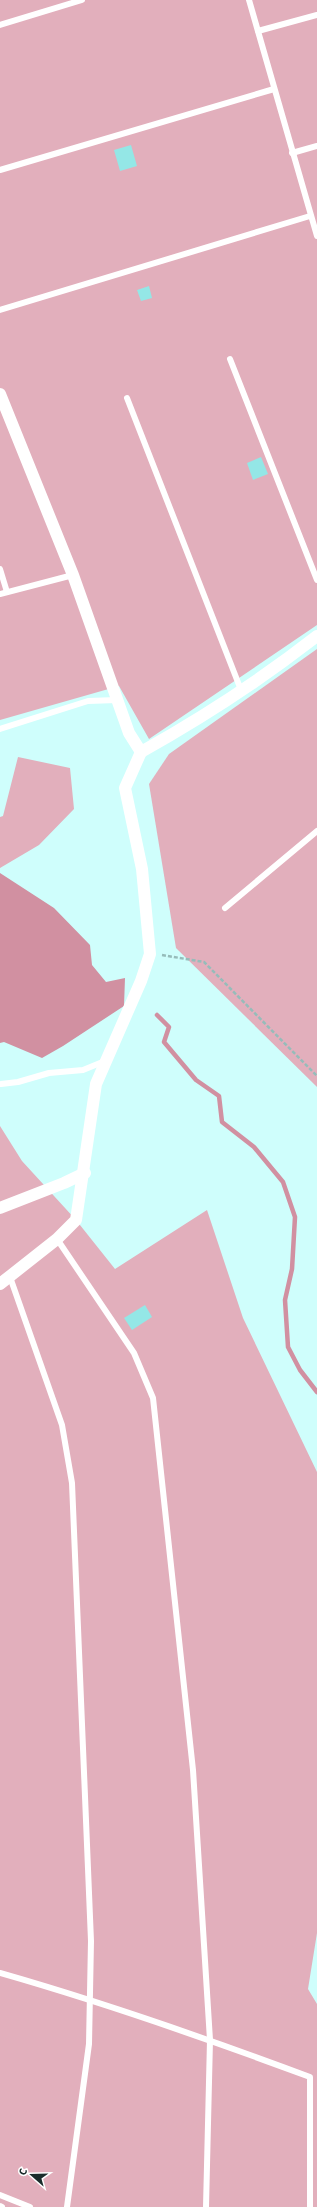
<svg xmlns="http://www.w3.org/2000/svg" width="317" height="2207" font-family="'Source Sans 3',sans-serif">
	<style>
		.green { fill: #e2afbc }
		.water { fill: #d190a1 }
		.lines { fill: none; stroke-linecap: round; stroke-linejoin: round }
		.stream { stroke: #d190a1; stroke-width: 4.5 }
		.building { fill: #94e7e6 }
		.path { stroke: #96bcba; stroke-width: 2.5; stroke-dasharray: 4 2; stroke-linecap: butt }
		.lane { stroke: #fff; stroke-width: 6 }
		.street { stroke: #fff; stroke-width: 12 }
	</style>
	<rect width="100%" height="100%" fill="#cffefc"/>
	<g class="green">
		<polygon points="0,0 317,0 317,625 149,739 119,686 0,720"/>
		<polygon points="317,649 317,1087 176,948 149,784 169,754"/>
		<polygon points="18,757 70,768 74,809 39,845 0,868 0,817 3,816"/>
		<polygon points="0,1126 22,1161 76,1220 115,1269 207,1210 243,1318 317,1472 317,1933 308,1989 317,2004 317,2207 0,2207"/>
	</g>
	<polygon class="water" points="0,873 54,908 90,945 92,965 106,982 125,978 124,1006 63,1046 42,1058 4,1042 0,1043"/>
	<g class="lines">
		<polyline class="stream" points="157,1015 169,1027 164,1042 196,1080 219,1096 222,1122 254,1147 283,1182 295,1217 292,1269 285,1300 288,1347 300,1370 317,1392"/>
	</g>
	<g class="building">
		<polygon points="131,145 137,166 120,171 114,150"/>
		<polygon points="149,286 152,298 141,301 137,290"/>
		<polygon points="261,457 268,474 253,480 247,463"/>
		<polygon points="145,1305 152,1317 132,1330 124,1318"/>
	</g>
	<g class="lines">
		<polyline class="path" points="162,955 204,962 317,1076"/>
		<g class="lane">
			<polyline points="249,0 317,236"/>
			<polyline points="0,25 82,0"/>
			<polyline points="258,31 317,15"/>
			<polyline points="292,153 317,146"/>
			<polyline points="0,170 274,89"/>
			<polyline points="0,310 310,216"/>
			<polyline points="230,359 317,580"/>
			<polyline points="127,398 241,690"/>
			<polyline points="0,569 7,592"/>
			<polyline points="0,594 73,575"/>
			<polyline points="0,729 88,701 117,700"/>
			<polyline points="225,908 317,831"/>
			<polyline points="1,1084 18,1082 49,1073 83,1070 105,1061"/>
			<polyline points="57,1239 134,1353 153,1398 193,1770 210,2040 206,2207"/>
			<polyline points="10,1277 62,1425 72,1483 91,1941 89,2044 67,2207"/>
			<path d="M0,1973C105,2003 208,2039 310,2077V2207"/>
			<polyline points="0,2195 30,2207"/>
			<polyline points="0,2206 2,2207"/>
		</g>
		<g class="street">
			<path d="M0,394L73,575L129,733L141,752C202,718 262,679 317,636"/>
			<polyline points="0,1208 64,1183 85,1173"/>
			<polyline points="0,1284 57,1239 76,1220 96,1084 141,981 150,954 142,869 125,788 141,752"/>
		</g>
	</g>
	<g transform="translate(32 2175) rotate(290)" stroke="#ffffff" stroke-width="3" paint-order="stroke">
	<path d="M0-3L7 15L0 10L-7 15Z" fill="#1a2c2b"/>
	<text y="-6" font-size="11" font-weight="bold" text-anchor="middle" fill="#1a2c2b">С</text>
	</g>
</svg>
